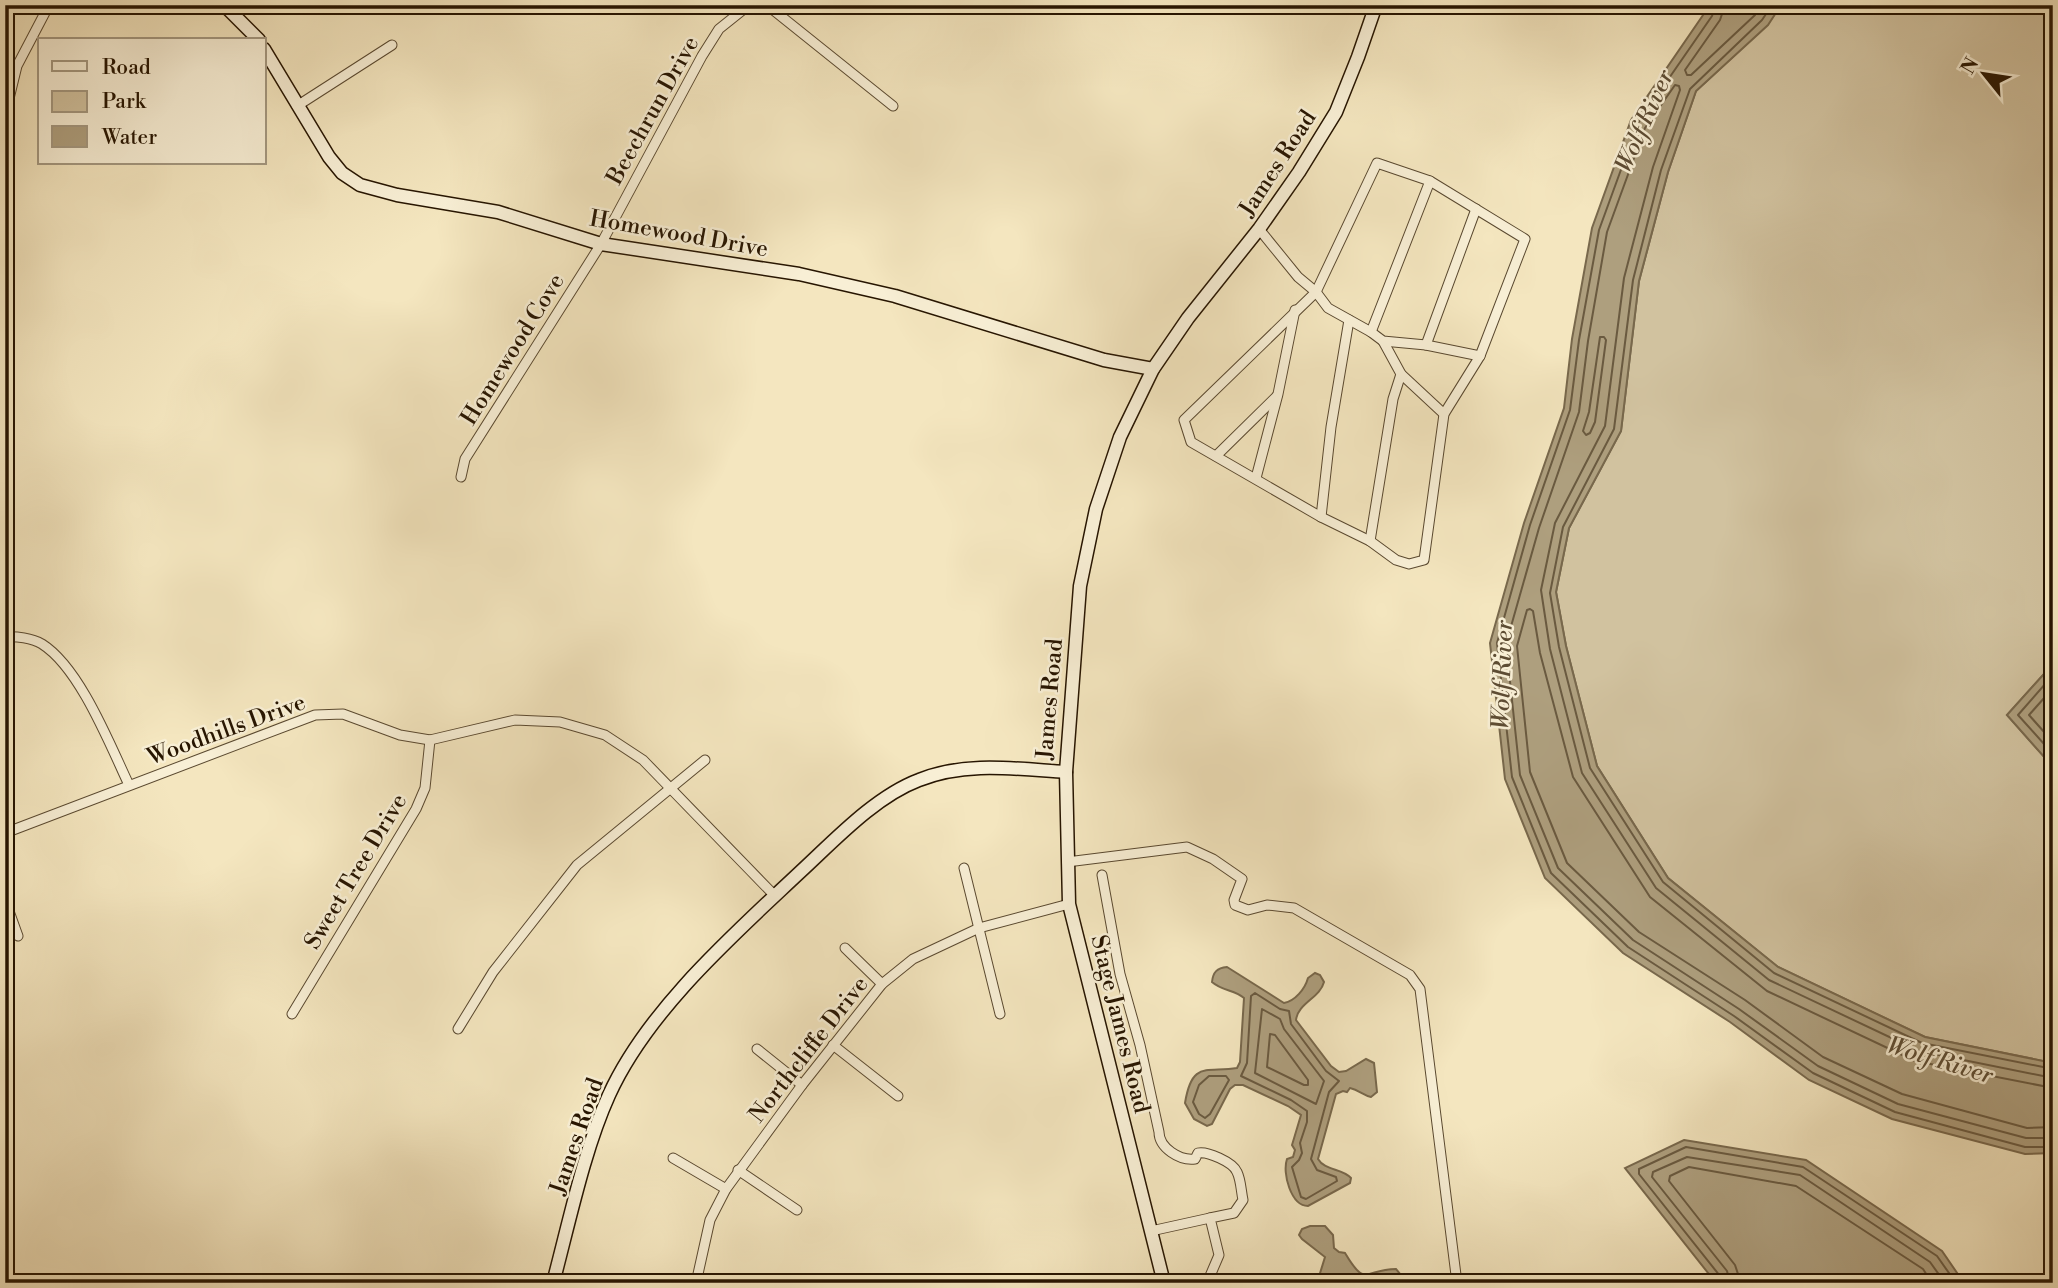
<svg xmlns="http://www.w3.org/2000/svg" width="2058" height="1288" font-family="'Libre Bodoni',serif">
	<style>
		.green { fill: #d1c29f; stroke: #7c6c50; stroke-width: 2 }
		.water { fill: #ae9f7e; stroke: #78684c; stroke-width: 2 }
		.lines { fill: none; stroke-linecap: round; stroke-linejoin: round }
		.shore { stroke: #6a5a40; stroke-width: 2 }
		.street-casing { stroke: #5a4930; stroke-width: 11 }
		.secondary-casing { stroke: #271501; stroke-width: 15 }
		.street { stroke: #f8efd5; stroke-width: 9 }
		.secondary { stroke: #f8efd5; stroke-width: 12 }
		.labels { text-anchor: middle; stroke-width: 5; stroke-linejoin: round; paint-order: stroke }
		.street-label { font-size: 23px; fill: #271501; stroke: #f8efd5 }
		.water-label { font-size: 24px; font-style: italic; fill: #5d4c33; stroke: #f8efd5 }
	</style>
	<rect width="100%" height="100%" fill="#f4e6bf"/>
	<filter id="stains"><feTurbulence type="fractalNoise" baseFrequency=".00286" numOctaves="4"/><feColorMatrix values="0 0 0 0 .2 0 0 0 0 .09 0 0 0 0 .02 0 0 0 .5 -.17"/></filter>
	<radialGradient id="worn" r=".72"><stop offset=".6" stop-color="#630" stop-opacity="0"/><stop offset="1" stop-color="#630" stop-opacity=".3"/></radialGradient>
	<polygon class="green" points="1781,5 2053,5 2053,664 2007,715 2046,759 2053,762 2053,1063 1925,1037 1778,967 1668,878 1597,766 1566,646 1556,592 1569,528 1621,431 1639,281 1668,172 1696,91 1767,25"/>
	<g class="water">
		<polygon points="1710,5 1781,5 1768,25 1696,91 1668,172 1639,281 1621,431 1569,528 1556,592 1566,646 1597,766 1668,878 1778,967 1925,1037 2053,1063 2053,1153 2025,1154 1892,1119 1809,1080 1730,1022 1623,953 1545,878 1505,779 1490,643 1524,523 1564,408 1572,339 1592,228 1631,120"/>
		<polygon points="2053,664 2053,762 2046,759 2007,715"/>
		<path d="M1227,967L1284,1003C1295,1001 1305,989 1308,978L1315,973L1320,975L1324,982C1320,998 1298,1003 1296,1020L1331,1066L1339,1072L1346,1071L1366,1059L1374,1063L1377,1092L1371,1097C1363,1095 1359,1090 1350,1088L1347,1092L1343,1091L1336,1094L1318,1159C1325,1171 1342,1168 1351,1178L1350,1183L1308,1206C1291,1206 1282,1173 1287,1159L1293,1157L1295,1150L1292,1145L1301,1115L1288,1106L1243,1085H1235L1230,1089L1212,1124L1207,1126L1194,1119L1185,1103C1192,1060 1207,1073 1237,1068L1240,1062L1244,998C1235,990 1222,991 1212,982C1213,972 1217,968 1227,967Z"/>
		<polygon points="1684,1140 1806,1160 1942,1251 1964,1283 1716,1283 1625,1168"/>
		<path d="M1310,1226H1325L1333,1235L1334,1248L1339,1252L1345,1253C1366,1288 1363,1270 1396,1269L1401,1275V1283H1317L1325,1257L1302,1239L1299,1235L1302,1229Z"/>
	</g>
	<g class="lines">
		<g class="shore">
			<polyline points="1716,5 1712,16 1638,123 1599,230 1579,340 1570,410 1530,525 1497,643 1512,777 1551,873 1628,947 1734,1016 1813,1073 1895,1112 2025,1147 2053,1147"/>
			<polyline points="1725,5 1720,20 1685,70 1687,75 1691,75 1755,15 1762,5"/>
			<polyline points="1772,5 1762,20 1690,89 1661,170 1633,280 1614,429 1563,527 1550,593 1559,647 1590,768 1663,882 1774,973 1922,1043 2053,1069"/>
			<polygon points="1600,337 1604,337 1606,340 1595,422 1590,433 1586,435 1583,431 1589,412"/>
			<polyline points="2053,675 2018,715 2053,754"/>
			<polyline points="2053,688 2029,715 2053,742"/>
			<polygon points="1255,993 1280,1009 1289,1011 1291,1024 1326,1071 1339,1081 1329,1092 1311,1159 1317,1170 1336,1177 1337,1181 1306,1199 1301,1197 1292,1167 1299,1160 1302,1153 1300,1143 1307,1122 1307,1111 1291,1100 1241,1076 1247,1063 1251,996"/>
			<polygon points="1262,1009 1280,1019 1284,1029 1324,1081 1316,1104 1255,1073"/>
			<polygon points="1270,1034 1275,1035 1308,1080 1308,1085 1304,1085 1267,1067"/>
			<polygon points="1209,1076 1226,1076 1229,1080 1210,1114 1205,1118 1199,1114 1193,1102 1199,1085"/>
			<polyline points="2053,1078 1919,1051 1769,980 1656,888 1582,773 1550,649 1541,590 1555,523 1605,426 1624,278 1653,167 1680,90 1679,86 1675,85 1645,128 1607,232 1588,341 1579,412 1539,528 1506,644 1520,775 1558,868 1633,940 1739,1009 1818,1066 1898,1104 2026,1138 2053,1138"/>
			<polyline points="2053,1088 1915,1061 1767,991 1650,897 1573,777 1540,653 1533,611 1530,609 1527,610 1517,646 1530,772 1567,863 1639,932 1745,1000 1823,1057 1902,1094 2027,1128 2053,1127"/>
			<polyline points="1721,1283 1720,1276 1639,1174 1639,1169 1686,1147 1803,1167 1937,1256 1956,1283"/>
			<polyline points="1730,1283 1727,1271 1652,1177 1653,1172 1687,1157 1800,1175 1930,1262 1945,1283"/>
			<polyline points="1741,1283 1735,1265 1669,1181 1670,1176 1689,1167 1796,1186 1923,1269 1932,1283"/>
		</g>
		<defs>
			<g id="street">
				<polyline points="767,5 893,106"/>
				<polyline points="297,106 392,45"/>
				<polyline points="5,115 17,66 49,5"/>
				<polygon points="1377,163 1430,181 1525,239 1480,356 1444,414 1424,560 1409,564 1396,560 1370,541 1321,517 1191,442 1184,420 1316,292"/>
				<polyline points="1259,229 1298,277 1316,292 1328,308 1371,332 1383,341 1426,345 1480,356"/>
				<polyline points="1371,332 1430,181"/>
				<polyline points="1383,341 1401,374 1444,414"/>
				<polyline points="1426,345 1476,209"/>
				<polyline points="1216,456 1277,396"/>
				<polyline points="461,477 465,459 601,244 702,56 719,29 749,5"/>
				<polyline points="1256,478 1278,394 1295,310"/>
				<polyline points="1321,517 1331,427 1349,320"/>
				<polyline points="1370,541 1393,399 1401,374"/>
				<path d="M5,637C16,636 32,638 42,644C80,668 110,745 129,785"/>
				<polyline points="5,833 315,715 343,714 400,735 430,740 515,720 560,722 605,735 643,760 775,896"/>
				<polyline points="1067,862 1187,847 1213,859 1242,879 1234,900 1235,905 1248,910 1267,905 1294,908 1410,975 1420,989 1457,1283"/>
				<polyline points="964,868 1000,1014"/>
				<path d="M1102,875L1120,974L1140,1045L1159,1132C1159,1148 1180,1161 1195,1159L1198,1153C1207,1151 1233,1162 1237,1172C1241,1180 1241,1191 1243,1200L1234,1213L1210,1218L1219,1255L1207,1283"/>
				<polyline points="5,900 18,936"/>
				<polyline points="845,948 882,984"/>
				<polyline points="292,1014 416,809 425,788 430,740"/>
				<polyline points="458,1029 493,972 577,865 705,760"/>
				<polyline points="833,1045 898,1096"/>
				<polyline points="757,1049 802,1085"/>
				<polyline points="673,1158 726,1189"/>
				<polyline points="738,1170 797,1210"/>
				<polyline points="1151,1231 1210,1218"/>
				<polyline points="696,1283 710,1220 726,1189 802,1085 882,984 913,959 979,928 1069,904"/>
			</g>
			<g id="secondary">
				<polyline points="224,5 259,40"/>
				<polyline points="264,49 329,157 342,173 360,185 397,195 498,212 601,244 799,274 895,296 1104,360 1153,369"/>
				<path d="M553,1283C569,1223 584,1150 609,1095C647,1011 732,936 798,874C833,842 874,797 919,780C966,761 1017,769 1066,772"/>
				<polyline points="1164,1283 1069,904 1066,772 1080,586 1096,509 1120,437 1153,369 1188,318 1259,229 1299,172 1336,112 1358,57 1376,5"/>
			</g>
		</defs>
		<use href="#street" class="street-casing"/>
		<use href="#secondary" class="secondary-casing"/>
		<use href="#street" class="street"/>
		<use href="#secondary" class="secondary"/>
	</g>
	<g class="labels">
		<g class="street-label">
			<text transform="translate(652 110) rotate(-61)" y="8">Beechrun Drive</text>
			<text transform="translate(1277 163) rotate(-57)" y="8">James Road</text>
			<text transform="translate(679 233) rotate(10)" y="8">Homewood Drive</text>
			<text transform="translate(512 349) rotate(-58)" y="8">Homewood Cove</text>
			<text transform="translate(1049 699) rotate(-85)" y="8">James Road</text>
			<text transform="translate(226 729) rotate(-20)" y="8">Woodhills Drive</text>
			<text transform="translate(355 871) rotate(-59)" y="8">Sweet Tree Drive</text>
			<text transform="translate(1121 1024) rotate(76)" y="8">Stage James Road</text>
			<text transform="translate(808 1049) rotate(-52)" y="8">Northcliffe Drive</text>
			<text transform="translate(576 1136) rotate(-71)" y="8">James Road</text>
		</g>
		<g class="water-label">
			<text transform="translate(1644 121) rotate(-66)" y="8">Wolf River</text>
			<text transform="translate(1502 675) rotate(-88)" y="8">Wolf River</text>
			<text transform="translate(1940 1060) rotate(17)" y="8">Wolf River</text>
		</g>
	</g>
	<rect width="2058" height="1288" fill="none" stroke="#f4e6bf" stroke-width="28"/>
	<rect x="7" y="7" width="2044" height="1274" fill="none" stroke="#271501" stroke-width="3.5"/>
	<rect x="14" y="14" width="2030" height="1260" fill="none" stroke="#271501" stroke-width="2"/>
	<rect x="38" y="38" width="228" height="126" fill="#f8efd5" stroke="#a49880" stroke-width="2"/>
	<rect x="52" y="61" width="35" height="10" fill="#f8efd5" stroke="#a49880" stroke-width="2"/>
	<text x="102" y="74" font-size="21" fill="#271501">Road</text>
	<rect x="52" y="91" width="35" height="21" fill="#d1c29f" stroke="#a49880" stroke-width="2"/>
	<text x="102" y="108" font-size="21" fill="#271501">Park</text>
	<rect x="52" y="126" width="35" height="21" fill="#ae9f7e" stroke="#a49880" stroke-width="2"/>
	<text x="102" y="144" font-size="21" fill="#271501">Water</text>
	<g transform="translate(1984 74) rotate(300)" stroke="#f8efd5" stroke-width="5" paint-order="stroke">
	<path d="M0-5L12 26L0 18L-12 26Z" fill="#271501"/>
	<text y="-10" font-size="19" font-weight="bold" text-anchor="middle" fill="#271501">N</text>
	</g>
	<rect width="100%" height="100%" filter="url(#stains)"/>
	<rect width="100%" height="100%" fill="url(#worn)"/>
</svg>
